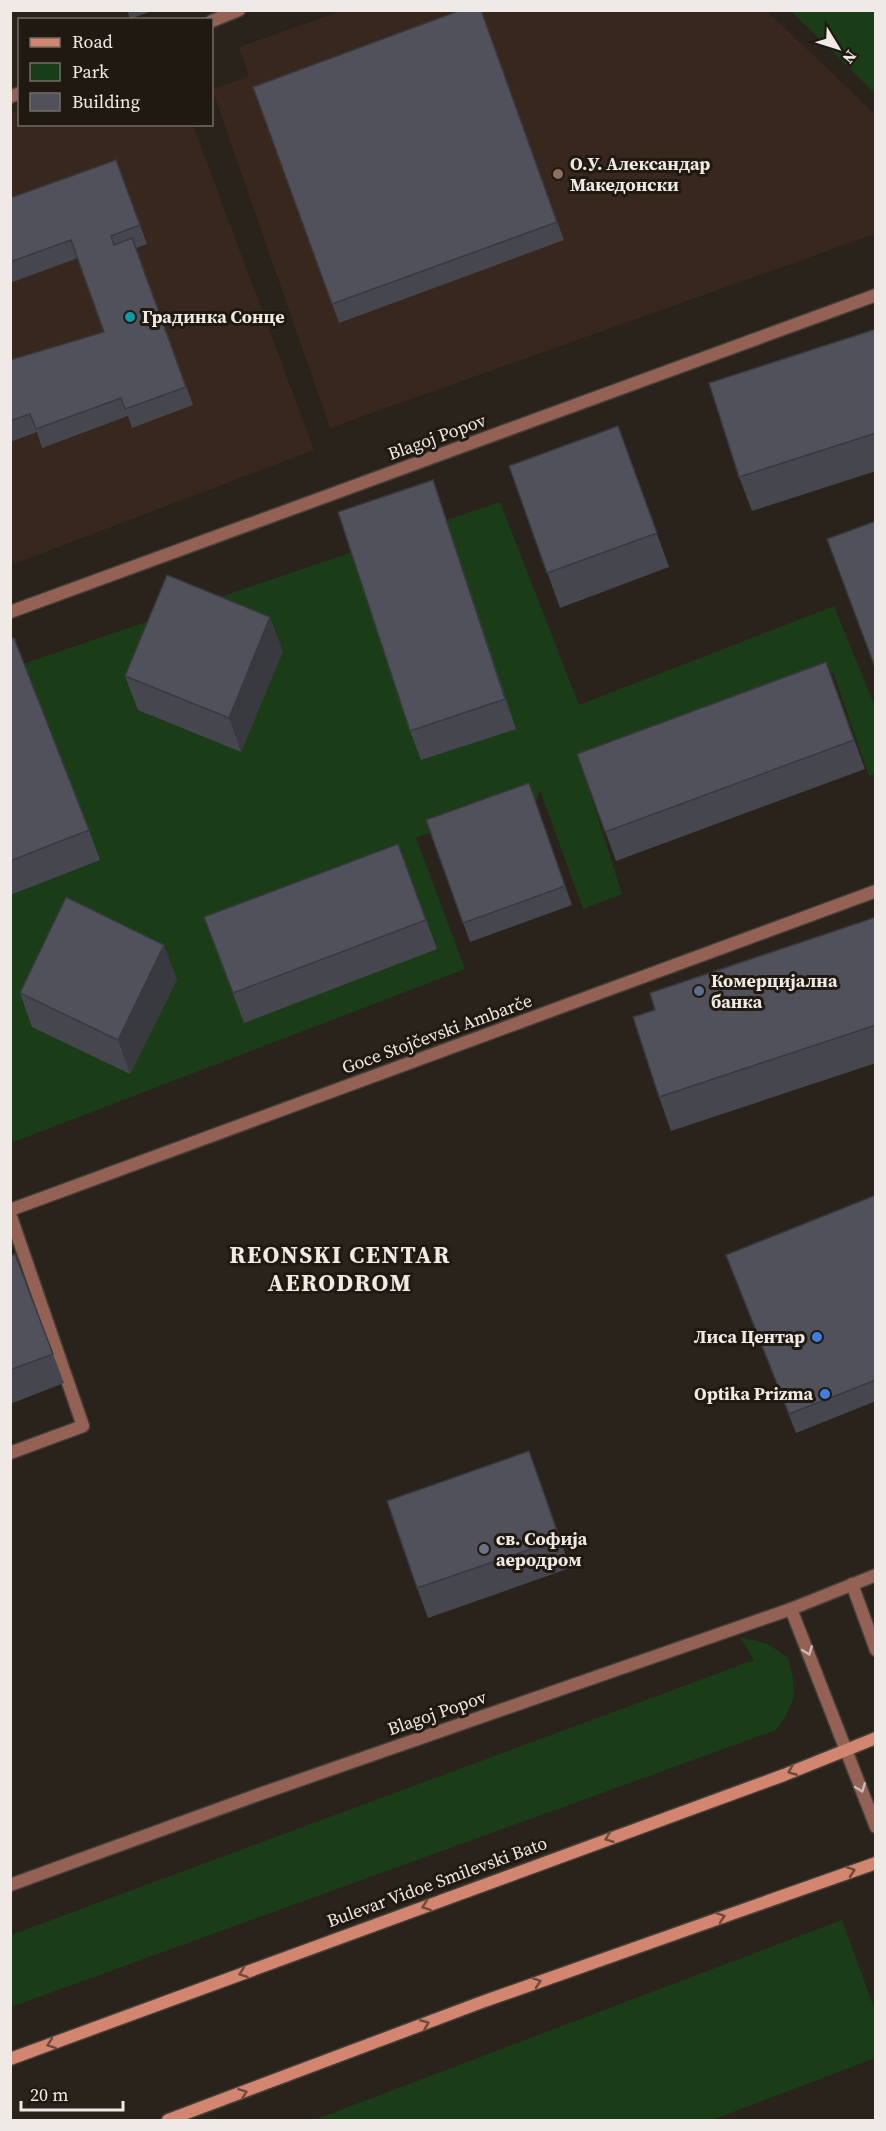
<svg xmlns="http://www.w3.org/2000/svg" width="886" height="2131" font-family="'Source Serif 4',serif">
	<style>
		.education { fill: #37271d }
		.green { fill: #1a3d18 }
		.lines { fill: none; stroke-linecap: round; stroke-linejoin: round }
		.lane-casing { stroke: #463f37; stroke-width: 15 }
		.street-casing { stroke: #463f37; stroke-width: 15 }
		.secondary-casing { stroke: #463f37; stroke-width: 15 }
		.lane { stroke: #936255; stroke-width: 12 }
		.street { stroke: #936255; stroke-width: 12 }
		.secondary { stroke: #d2856f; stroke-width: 12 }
		.wall { fill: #46464f }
		.shaded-wall { fill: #393940 }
		.building { fill: #51515c; stroke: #393940; stroke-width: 1.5 }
		.oneway { stroke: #cfbab3 }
		.oneway2 { stroke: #704a3b }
		.education-dot { fill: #8d6e63; stroke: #201911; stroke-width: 2 }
		.culture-dot { fill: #0f9aa8; stroke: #201911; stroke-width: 2 }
		.service-dot { fill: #5c6f8a; stroke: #201911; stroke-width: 2 }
		.shop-dot { fill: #3f7fe0; stroke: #201911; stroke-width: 2 }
		.worship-dot { fill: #6b7280; stroke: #201911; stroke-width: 2 }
		.labels { text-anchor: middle; stroke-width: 6; stroke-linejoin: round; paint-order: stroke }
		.poi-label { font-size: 18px; font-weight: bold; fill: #efeae5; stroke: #201911; text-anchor: start }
		.street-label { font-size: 18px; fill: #efeae5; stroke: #201911 }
		.district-label { font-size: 24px; font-weight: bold; letter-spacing: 1.5px; fill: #efeae5; stroke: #201911 }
	</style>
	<rect width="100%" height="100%" fill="#2a231b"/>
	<g class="education">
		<polygon points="341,11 767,11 875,114 875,234 330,428 212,89 249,76 239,47"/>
		<polygon points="19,110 20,124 193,125 314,450 11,565 10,113"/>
	</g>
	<g class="green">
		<polygon points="791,11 875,11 875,93"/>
		<polygon points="500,502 579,705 834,606 875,707 875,774 869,776 833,672 583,771 622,894 583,909 540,790 536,802 483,813 416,838 465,969 11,1143 11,668"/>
		<path d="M740,1637L768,1644L788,1658C797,1692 797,1701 776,1730L11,2007V1935L754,1660Z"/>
		<polygon points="842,1920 875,2011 875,2058 712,2120 314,2120"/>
	</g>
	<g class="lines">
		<defs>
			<polyline id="lane" points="10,1214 83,1426 10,1453"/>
			<g id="street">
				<polyline points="212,21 239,10"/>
				<polyline points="10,97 20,93"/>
				<polyline points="10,612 876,295"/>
				<polyline points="10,1210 876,891"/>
				<polyline points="852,1584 876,1650"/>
				<polyline points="791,1609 876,1827"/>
				<polyline points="10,1885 260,1794 791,1609 876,1575"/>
			</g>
			<g id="secondary">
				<polyline points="10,2059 784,1775 876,1738"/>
				<polyline points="168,2120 482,2002 876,1863"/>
			</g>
		</defs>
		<use href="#lane" class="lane-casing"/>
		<use href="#street" class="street-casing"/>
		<use href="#secondary" class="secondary-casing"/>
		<use href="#lane" class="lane"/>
		<use href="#street" class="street"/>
		<use href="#secondary" class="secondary"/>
	</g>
	<g class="wall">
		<polygon points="127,10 155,10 130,19"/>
		<polygon points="481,10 564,240 339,323 253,87"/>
		<polygon points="116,160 147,244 136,248 193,405 132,428 128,416 42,448 37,432 10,442 10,360 104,332 78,258 10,283 10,198"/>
		<polygon points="876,329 876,471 752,511 739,477"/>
		<polygon points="618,426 669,567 560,608 509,466"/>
		<polygon points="433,480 516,729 421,760 410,731"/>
		<polygon points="10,639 89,830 100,860 10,895"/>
		<polygon points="283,651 241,752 138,710 125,676"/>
		<polygon points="826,662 865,769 616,861 577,754"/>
		<polygon points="529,783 572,905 470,942 426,820"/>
		<polygon points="398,844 437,949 244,1023 215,947"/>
		<polygon points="876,917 876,1063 671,1131 659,1097 655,1010"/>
		<polygon points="177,979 130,1074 32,1027 20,993"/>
		<polygon points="876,1195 876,1401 796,1433 726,1255"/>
		<polygon points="10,1256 53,1354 64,1383 10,1404"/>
		<polygon points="540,1481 570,1568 428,1618 417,1588"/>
	</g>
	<g class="shaded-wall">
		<polygon points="433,480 516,729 505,699"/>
		<polygon points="270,617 283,651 241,752 229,718"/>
		<polygon points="164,945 177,979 130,1074 118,1040"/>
	</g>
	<g class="building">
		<polygon points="461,10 481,10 557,222 332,304 253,87"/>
		<polygon points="116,160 140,225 111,236 114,245 132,238 186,387 125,409 121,398 36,429 30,414 10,421 10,360 104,332 71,240 10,262 10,198"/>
		<polygon points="876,329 876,433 739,477 709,383"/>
		<polygon points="618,426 657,533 547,573 509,466"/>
		<polygon points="433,480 505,699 410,731 338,512"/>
		<polygon points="876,521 876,670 827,539"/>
		<polygon points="167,575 270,617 229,718 125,676"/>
		<polygon points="14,638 89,830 10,861 10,639"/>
		<polygon points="826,662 854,740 605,832 577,754"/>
		<polygon points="529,783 565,886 463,923 426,820"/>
		<polygon points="398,844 426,920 233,993 204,917"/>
		<polygon points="66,897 164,945 118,1040 20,993"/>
		<polygon points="876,917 876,1025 659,1097 633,1017 655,1010 650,993"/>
		<polygon points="876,1195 876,1380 789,1414 726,1255"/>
		<polygon points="15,1254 53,1354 10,1370 10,1256"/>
		<polygon points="529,1451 560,1539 417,1588 387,1501"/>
	</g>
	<defs><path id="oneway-chevron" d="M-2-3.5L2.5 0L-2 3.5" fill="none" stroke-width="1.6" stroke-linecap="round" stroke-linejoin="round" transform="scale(1.5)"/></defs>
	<g class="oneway">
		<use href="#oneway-chevron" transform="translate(808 1651) rotate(69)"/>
		<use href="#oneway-chevron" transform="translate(861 1788) rotate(69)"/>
	</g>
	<g class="oneway2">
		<use href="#oneway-chevron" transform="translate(792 1771) rotate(158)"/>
		<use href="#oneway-chevron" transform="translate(609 1838) rotate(160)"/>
		<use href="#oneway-chevron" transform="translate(851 1871) rotate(-19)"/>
		<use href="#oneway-chevron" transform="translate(426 1906) rotate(160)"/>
		<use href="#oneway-chevron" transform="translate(721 1917) rotate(-19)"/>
		<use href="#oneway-chevron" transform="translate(243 1973) rotate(160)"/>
		<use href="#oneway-chevron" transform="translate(537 1982) rotate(-19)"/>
		<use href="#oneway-chevron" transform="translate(425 2024) rotate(-22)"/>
		<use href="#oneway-chevron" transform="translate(51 2044) rotate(160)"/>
		<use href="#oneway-chevron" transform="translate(243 2093) rotate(-20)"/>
	</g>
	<circle class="education-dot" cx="558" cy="174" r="6"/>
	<circle class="culture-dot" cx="130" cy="317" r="6"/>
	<circle class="service-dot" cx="699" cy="991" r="6"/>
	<g class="shop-dot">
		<circle cx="817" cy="1337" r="6"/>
		<circle cx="825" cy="1394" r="6"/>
	</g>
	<circle class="worship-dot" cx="484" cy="1549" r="6"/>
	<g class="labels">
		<g class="poi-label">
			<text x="570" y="170">О.У. Александар<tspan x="570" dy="21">Македонски</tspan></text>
			<text x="142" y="323">Градинка Сонце</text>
			<text x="711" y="987">Комерцијална<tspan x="711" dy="21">банка</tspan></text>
			<text x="805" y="1343" text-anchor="end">Лиса Центар</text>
			<text x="813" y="1400" text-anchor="end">Optika Prizma</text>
			<text x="496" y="1545">св. Софија<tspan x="496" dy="21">аеродром</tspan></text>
		</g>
		<g class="street-label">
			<text transform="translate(437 437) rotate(-20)" y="6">Blagoj Popov</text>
			<text transform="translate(437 1034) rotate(-20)" y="6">Goce Stojčevski Ambarče</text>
			<text transform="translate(437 1713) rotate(-19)" y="6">Blagoj Popov</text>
			<text transform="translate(437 1882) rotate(-20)" y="6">Bulevar Vidoe Smilevski Bato</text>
		</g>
		<g class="district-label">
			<text x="340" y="1263">REONSKI CENTAR<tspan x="340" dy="28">AERODROM</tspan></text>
		</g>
	</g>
	<rect width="886" height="2131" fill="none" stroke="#efeae5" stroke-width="24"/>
	<rect x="18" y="18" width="195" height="108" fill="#201911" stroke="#736d66" stroke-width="1.5"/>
	<rect x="30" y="38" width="30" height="9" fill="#d2856f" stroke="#736d66" stroke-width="1.5"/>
	<text x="72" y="48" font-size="18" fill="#efeae5">Road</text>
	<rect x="30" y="63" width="30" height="18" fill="#1a3d18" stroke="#736d66" stroke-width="1.5"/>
	<text x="72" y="78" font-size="18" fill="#efeae5">Park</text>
	<rect x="30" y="93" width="30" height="18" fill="#51515c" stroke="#736d66" stroke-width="1.5"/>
	<text x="72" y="108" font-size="18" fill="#efeae5">Building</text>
	<g transform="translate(838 48) rotate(128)" stroke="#201911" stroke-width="4.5" paint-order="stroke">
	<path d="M0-4.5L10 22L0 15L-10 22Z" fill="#efeae5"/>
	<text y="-9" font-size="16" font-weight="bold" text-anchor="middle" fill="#efeae5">N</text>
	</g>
	<path d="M21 2101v9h102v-9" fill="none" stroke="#efeae5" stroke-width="3"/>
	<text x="30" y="2101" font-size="18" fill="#efeae5" stroke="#201911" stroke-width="4.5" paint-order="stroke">20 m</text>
</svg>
